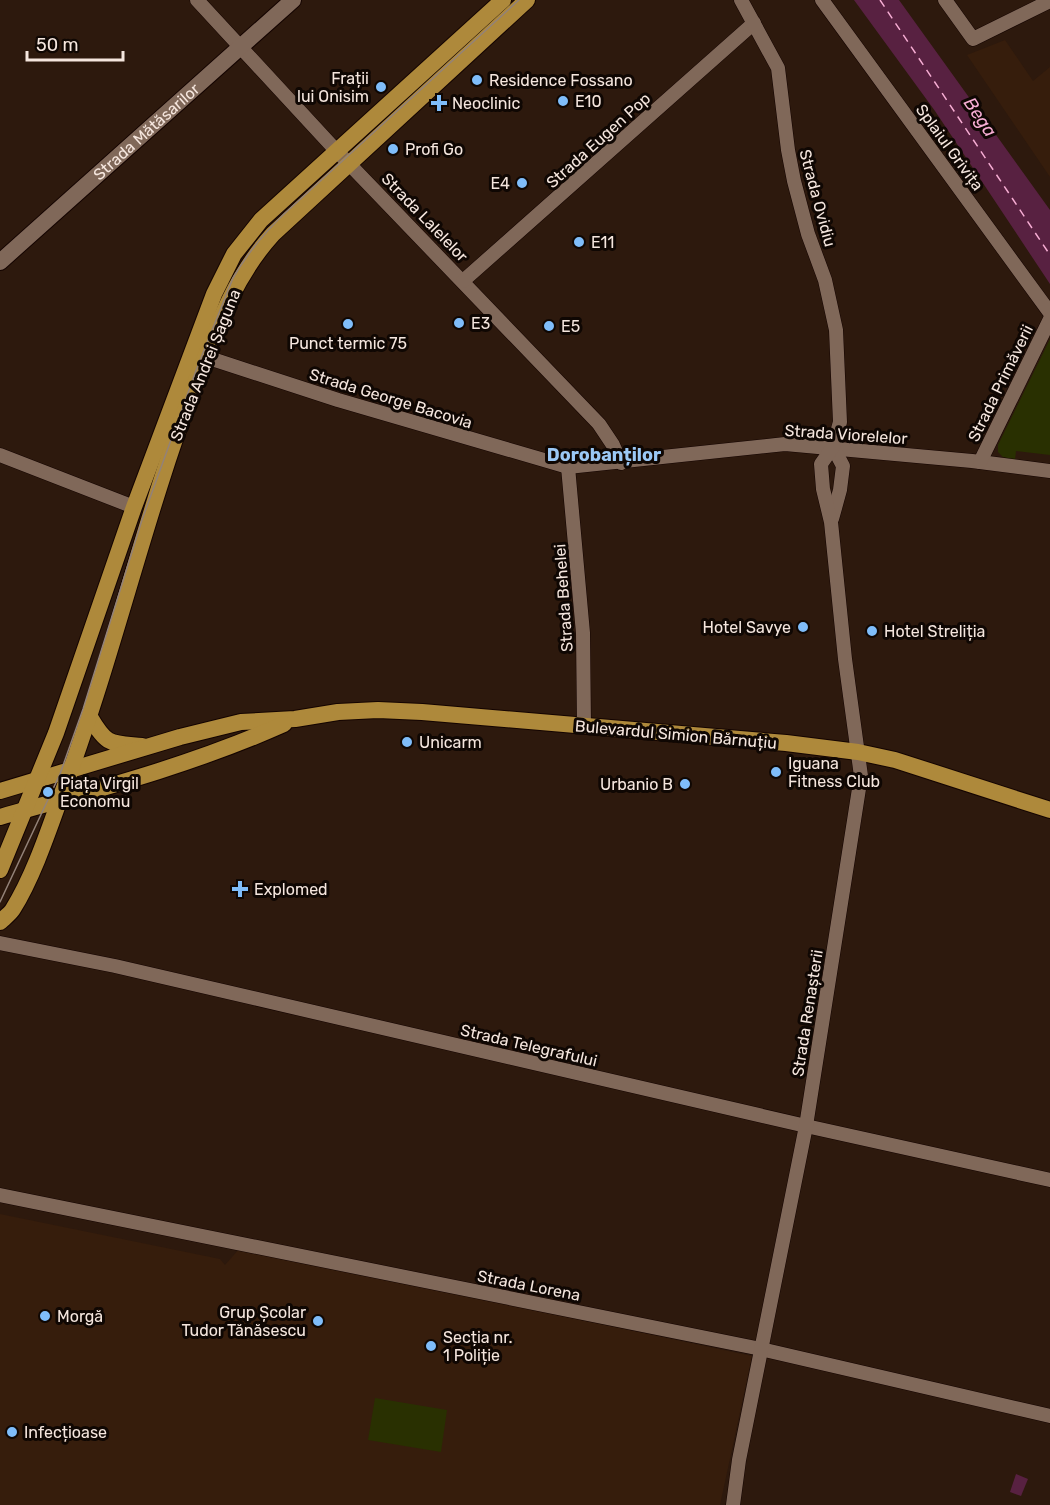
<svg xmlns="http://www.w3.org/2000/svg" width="1050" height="1505" font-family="Rubik,sans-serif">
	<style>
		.built { fill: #361d0c }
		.green { fill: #293001 }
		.water { fill: #582141 }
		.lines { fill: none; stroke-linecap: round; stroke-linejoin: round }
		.ferry { stroke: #f6add3; stroke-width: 1.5; stroke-dasharray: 8 6; stroke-linecap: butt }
		.minor-casing { stroke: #140400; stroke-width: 15 }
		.tertiary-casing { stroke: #140400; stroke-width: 18 }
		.primary-casing { stroke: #140400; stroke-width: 18 }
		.minor { stroke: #806859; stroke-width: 14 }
		.tertiary { stroke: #806859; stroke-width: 16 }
		.primary { stroke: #ae893b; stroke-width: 16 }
		.tram { stroke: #938278; stroke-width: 1.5 }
		.poi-dot { fill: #7fbdfa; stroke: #0f0703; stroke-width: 2 }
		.labels { text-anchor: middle; stroke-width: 6; stroke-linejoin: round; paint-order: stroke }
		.poi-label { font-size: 16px; fill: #f5e6de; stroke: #0f0703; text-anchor: start }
		.street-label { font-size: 16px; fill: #f5e6de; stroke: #0f0703 }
		.water-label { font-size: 18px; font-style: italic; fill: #f6add3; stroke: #0f0703 }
		.neighbourhood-label { font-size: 18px; font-weight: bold; fill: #9bc8f5; stroke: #0f0703 }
	</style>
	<rect width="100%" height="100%" fill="#2d190d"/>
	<g class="built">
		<polygon points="1005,40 1033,81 1050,67 1050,177 967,55"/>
		<polygon points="0,1214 220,1259 225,1265 240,1248 752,1356 720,1505 0,1505"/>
	</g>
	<g class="green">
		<polygon points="1050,339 1050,455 1016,451 1015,460 1003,457 998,452 998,445"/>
		<polygon points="375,1398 447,1410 441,1452 368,1440"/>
	</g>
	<g class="water">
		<polygon points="854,0 899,0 1050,210 1050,284 935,111"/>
		<polygon points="1016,1474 1028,1479 1021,1496 1010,1492"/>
	</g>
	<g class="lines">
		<polyline class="ferry" points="880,0 1050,255"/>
		<defs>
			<g id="minor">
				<polyline points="197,0 331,145 599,424 613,445 621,463"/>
				<polyline points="822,0 1050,313"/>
				<polyline points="945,0 973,39 1050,1"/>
				<polyline points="463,281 754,23"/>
				<polyline points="206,357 338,400 568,467 785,444 972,461 1050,471"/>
				<polyline points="0,455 134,507"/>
				<polyline points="980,462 1050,319"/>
				<polyline points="568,467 583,633 584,726"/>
				<polyline points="832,519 840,490 843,466 833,447"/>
				<polyline points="0,943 115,966 806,1126 1050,1180"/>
				<polyline points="0,1195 761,1349 1050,1416"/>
				<polyline points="733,1505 739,1460 806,1126 861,776 845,659 831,522 823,489 821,464 833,447 840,422 836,330 825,280 808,234 794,181 788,150 778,68 741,0"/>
			</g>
			<g id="tertiary">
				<path id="s1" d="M0,262L293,0"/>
			</g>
			<g id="primary">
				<path d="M90,717C107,746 110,743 142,746"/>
				<polyline points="0,791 180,737 241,722 295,719 338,712 378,710 422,712 786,743 858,752 895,760 1050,810"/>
				<path d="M0,817C96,790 192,765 284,724"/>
				<polyline points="0,870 56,733 134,507 214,294 234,254 261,220 503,0"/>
				<path d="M0,922C4,918 10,914 13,909C33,877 48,832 61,796C112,662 143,521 194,386C215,332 233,278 273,234L527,0"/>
			</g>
		</defs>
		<use href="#minor" class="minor-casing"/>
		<use href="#tertiary" class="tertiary-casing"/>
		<use href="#primary" class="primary-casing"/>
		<use href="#minor" class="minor"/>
		<use href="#tertiary" class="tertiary"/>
		<use href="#primary" class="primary"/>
		<path class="tram" d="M0,902L60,774L83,709L142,520L197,368L233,278C247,254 264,233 284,214L519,0"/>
	</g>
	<g class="poi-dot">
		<circle cx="477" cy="80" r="6"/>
		<circle cx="381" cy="87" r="6"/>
		<circle cx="563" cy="101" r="6"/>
		<path d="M436 94h6v6h6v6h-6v6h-6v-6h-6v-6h6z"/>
		<circle cx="393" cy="149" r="6"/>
		<circle cx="522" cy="183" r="6"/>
		<circle cx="579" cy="242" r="6"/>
		<circle cx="459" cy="323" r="6"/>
		<circle cx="348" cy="324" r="6"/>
		<circle cx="549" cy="326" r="6"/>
		<circle cx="803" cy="627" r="6"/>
		<circle cx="872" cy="631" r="6"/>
		<circle cx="407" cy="742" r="6"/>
		<circle cx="776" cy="772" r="6"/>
		<circle cx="685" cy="784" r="6"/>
		<circle cx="48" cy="792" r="6"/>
		<path d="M237 880h6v6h6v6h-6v6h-6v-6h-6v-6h6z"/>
		<circle cx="45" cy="1316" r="6"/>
		<circle cx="318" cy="1321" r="6"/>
		<circle cx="431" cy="1346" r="6"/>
		<circle cx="12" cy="1432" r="6"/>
	</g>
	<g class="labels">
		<g class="poi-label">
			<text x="369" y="84" text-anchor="end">Frații<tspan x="369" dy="18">lui Onisim</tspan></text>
			<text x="489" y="86">Residence Fossano</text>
			<text x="575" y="107">E10</text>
			<text x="452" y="109">Neoclinic</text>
			<text x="405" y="155">Profi Go</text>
			<text x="510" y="189" text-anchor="end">E4</text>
			<text x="591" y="248">E11</text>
			<text x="471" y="329">E3</text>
			<text x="561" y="332">E5</text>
			<text x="348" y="349" text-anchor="middle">Punct termic 75</text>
			<text x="791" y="633" text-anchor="end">Hotel Savye</text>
			<text x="884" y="637">Hotel Streliția</text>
			<text x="419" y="748">Unicarm</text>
			<text x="788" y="769">Iguana<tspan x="788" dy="18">Fitness Club</tspan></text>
			<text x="60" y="789">Piața Virgil<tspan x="60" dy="18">Economu</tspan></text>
			<text x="673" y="790" text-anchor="end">Urbanio B</text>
			<text x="254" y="895">Explomed</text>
			<text x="306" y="1318" text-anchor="end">Grup Școlar<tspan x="306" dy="18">Tudor Tănăsescu</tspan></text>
			<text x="57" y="1322">Morgă</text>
			<text x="443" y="1343">Secția nr.<tspan x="443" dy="18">1 Poliție</tspan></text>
			<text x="24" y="1438">Infecțioase</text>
		</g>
		<g class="street-label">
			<text dy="6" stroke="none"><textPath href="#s1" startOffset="196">Strada Mătăsarilor</textPath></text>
			<text transform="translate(598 140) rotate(-42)" y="6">Strada Eugen Pop</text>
			<text transform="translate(950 147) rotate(54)" y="6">Splaiul Grivița</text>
			<text transform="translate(818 198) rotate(75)" y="6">Strada Ovidiu</text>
			<text transform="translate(425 217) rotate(46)" y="6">Strada Lalelelor</text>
			<text transform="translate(205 365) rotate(-68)" y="6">Strada Andrei Șaguna</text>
			<text transform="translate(1000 383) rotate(-64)" y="6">Strada Primăverii</text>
			<text transform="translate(391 398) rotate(17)" y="6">Strada George Bacovia</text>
			<text transform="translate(846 434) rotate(4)" y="6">Strada Viorelelor</text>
			<text transform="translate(563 598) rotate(-94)" y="6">Strada Behelei</text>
			<text transform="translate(676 734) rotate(5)" y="6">Bulevardul Simion Bărnuțiu</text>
			<text transform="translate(807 1013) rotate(-81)" y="6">Strada Renașterii</text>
			<text transform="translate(529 1045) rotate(13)" y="6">Strada Telegrafului</text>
			<text transform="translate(529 1285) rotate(11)" y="6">Strada Lorena</text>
		</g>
		<g class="water-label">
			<text transform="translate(980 117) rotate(56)" y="6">Bega</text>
		</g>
		<g class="neighbourhood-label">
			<text x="604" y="461">Dorobanților</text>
		</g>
	</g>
	<path d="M27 51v9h96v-9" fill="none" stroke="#f5e6de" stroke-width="3"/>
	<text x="36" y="51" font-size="18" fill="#f5e6de" stroke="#0f0703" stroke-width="4.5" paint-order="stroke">50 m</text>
</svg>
